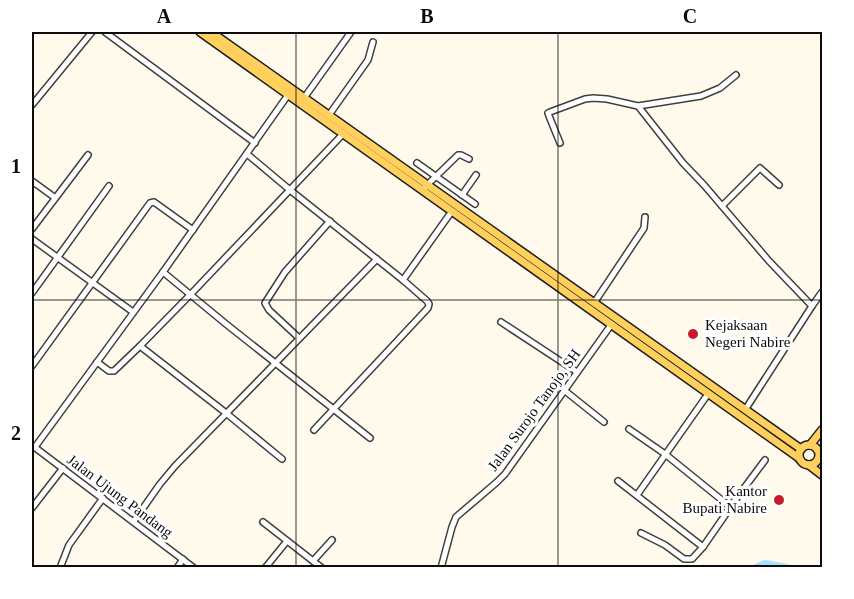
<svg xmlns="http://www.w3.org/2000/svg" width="854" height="599" font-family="Georgia,serif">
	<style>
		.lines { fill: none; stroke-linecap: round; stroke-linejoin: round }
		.river { stroke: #abe1fb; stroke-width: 8 }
		.minor-casing { stroke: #3f3f3f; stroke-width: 8 }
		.major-casing { stroke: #1d1d1d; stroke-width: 10 }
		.minor { stroke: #fff; stroke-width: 5 }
		.major { stroke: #ffd05c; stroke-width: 7 }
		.grid { fill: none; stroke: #0c0c0c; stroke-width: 1.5; stroke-opacity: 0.55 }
		.poi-dot { fill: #c81928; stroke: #fff; stroke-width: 2 }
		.labels { text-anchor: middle; stroke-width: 6; stroke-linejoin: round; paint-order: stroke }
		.poi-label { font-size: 15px; fill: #0c0c0c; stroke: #fff; text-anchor: start }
		.street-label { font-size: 15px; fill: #0c0c0c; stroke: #fff }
		.neatline { fill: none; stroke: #0c0c0c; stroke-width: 2 }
		.grid-label { font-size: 20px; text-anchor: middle; font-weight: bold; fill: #0c0c0c }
	</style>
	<rect width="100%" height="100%" fill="#fffaec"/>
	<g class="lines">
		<polyline class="river" points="756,568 765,564 787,568"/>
		<defs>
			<g id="minor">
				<polyline points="105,32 255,143"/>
				<polyline points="288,95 163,272 226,324 370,438"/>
				<polyline points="304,98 351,32"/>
				<polyline points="32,105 92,32"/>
				<polyline points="638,106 701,96 720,88 736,75"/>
				<polyline points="329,115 368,60 373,42"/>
				<polyline points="560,143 549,116 548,113 550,112 585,99 593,98 607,99 638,106 683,163 704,185 769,261 812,306"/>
				<polyline points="247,154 290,190 403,280"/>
				<polyline points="417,163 475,204"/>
				<polyline points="32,181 54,197"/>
				<polyline points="425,187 458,155 461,155 469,159"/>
				<polyline points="462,195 476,175"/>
				<polyline points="722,206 760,168 779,185"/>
				<polyline points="32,229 88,155"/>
				<polyline points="32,239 133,312"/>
				<polyline points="32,293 109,186"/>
				<polyline points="594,303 644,228 645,217"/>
				<polyline points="501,322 577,372"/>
				<polyline points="299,338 269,310 265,303 285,272 330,221"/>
				<polyline points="97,362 109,371 114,371 140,346"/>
				<polyline points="32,366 150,203 154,202 193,230"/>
				<polyline points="564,390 604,422"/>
				<polyline points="745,410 812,306 822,292"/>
				<polyline points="629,429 665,454 728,505 730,508 703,547 692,559 684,559 665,545 641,533"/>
				<polyline points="314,430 428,308 429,304 427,301 403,280 452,211"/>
				<polyline points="33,446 194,568"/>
				<polyline points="35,447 163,272"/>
				<polyline points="282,459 226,413 140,346 190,295 343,134"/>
				<polyline points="618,481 703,547"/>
				<polyline points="637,495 708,394"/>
				<polyline points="730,507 765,460"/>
				<polyline points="32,508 63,468"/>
				<polyline points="134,521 160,484 175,466 377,259"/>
				<polyline points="263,522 322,568"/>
				<polyline points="313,561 332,540"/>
				<polyline points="60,568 69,545 103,498"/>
				<polyline points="177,568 183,559"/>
				<polyline points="265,568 287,541"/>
				<polyline points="441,568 452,527 456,517 497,482 505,474 611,325"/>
			</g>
			<g id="major">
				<polyline points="200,32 799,458"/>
				<polyline points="211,32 801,449"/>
				<circle cx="809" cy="455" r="10"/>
				<polyline points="810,445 822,430"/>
				<polyline points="809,465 822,475"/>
			</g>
		</defs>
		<use href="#minor" class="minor-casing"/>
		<use href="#major" class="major-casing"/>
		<use href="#minor" class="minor"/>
		<use href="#major" class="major"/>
	</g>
	<path class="grid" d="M296,32V568M558,32V568M32,300H822"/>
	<g class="poi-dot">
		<circle cx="693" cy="334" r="6"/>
		<circle cx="779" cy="500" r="6"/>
	</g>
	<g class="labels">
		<g class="poi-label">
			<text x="705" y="330">Kejaksaan<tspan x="705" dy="17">Negeri Nabire</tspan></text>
			<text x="767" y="496" text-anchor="end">Kantor<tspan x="767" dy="17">Bupati Nabire</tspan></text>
		</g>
		<g class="street-label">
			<text transform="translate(534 410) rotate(-54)" y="5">Jalan Surojo Tanojo, SH</text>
			<text transform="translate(120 496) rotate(37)" y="5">Jalan Ujung Pandang</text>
		</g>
	</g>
	<rect width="854" height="599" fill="none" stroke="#ffffff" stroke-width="66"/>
	<rect x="33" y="33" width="788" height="533" class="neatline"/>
	<g class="grid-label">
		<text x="164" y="23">A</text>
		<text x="427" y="23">B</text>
		<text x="690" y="23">C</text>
		<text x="16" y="173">1</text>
		<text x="16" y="440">2</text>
	</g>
</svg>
